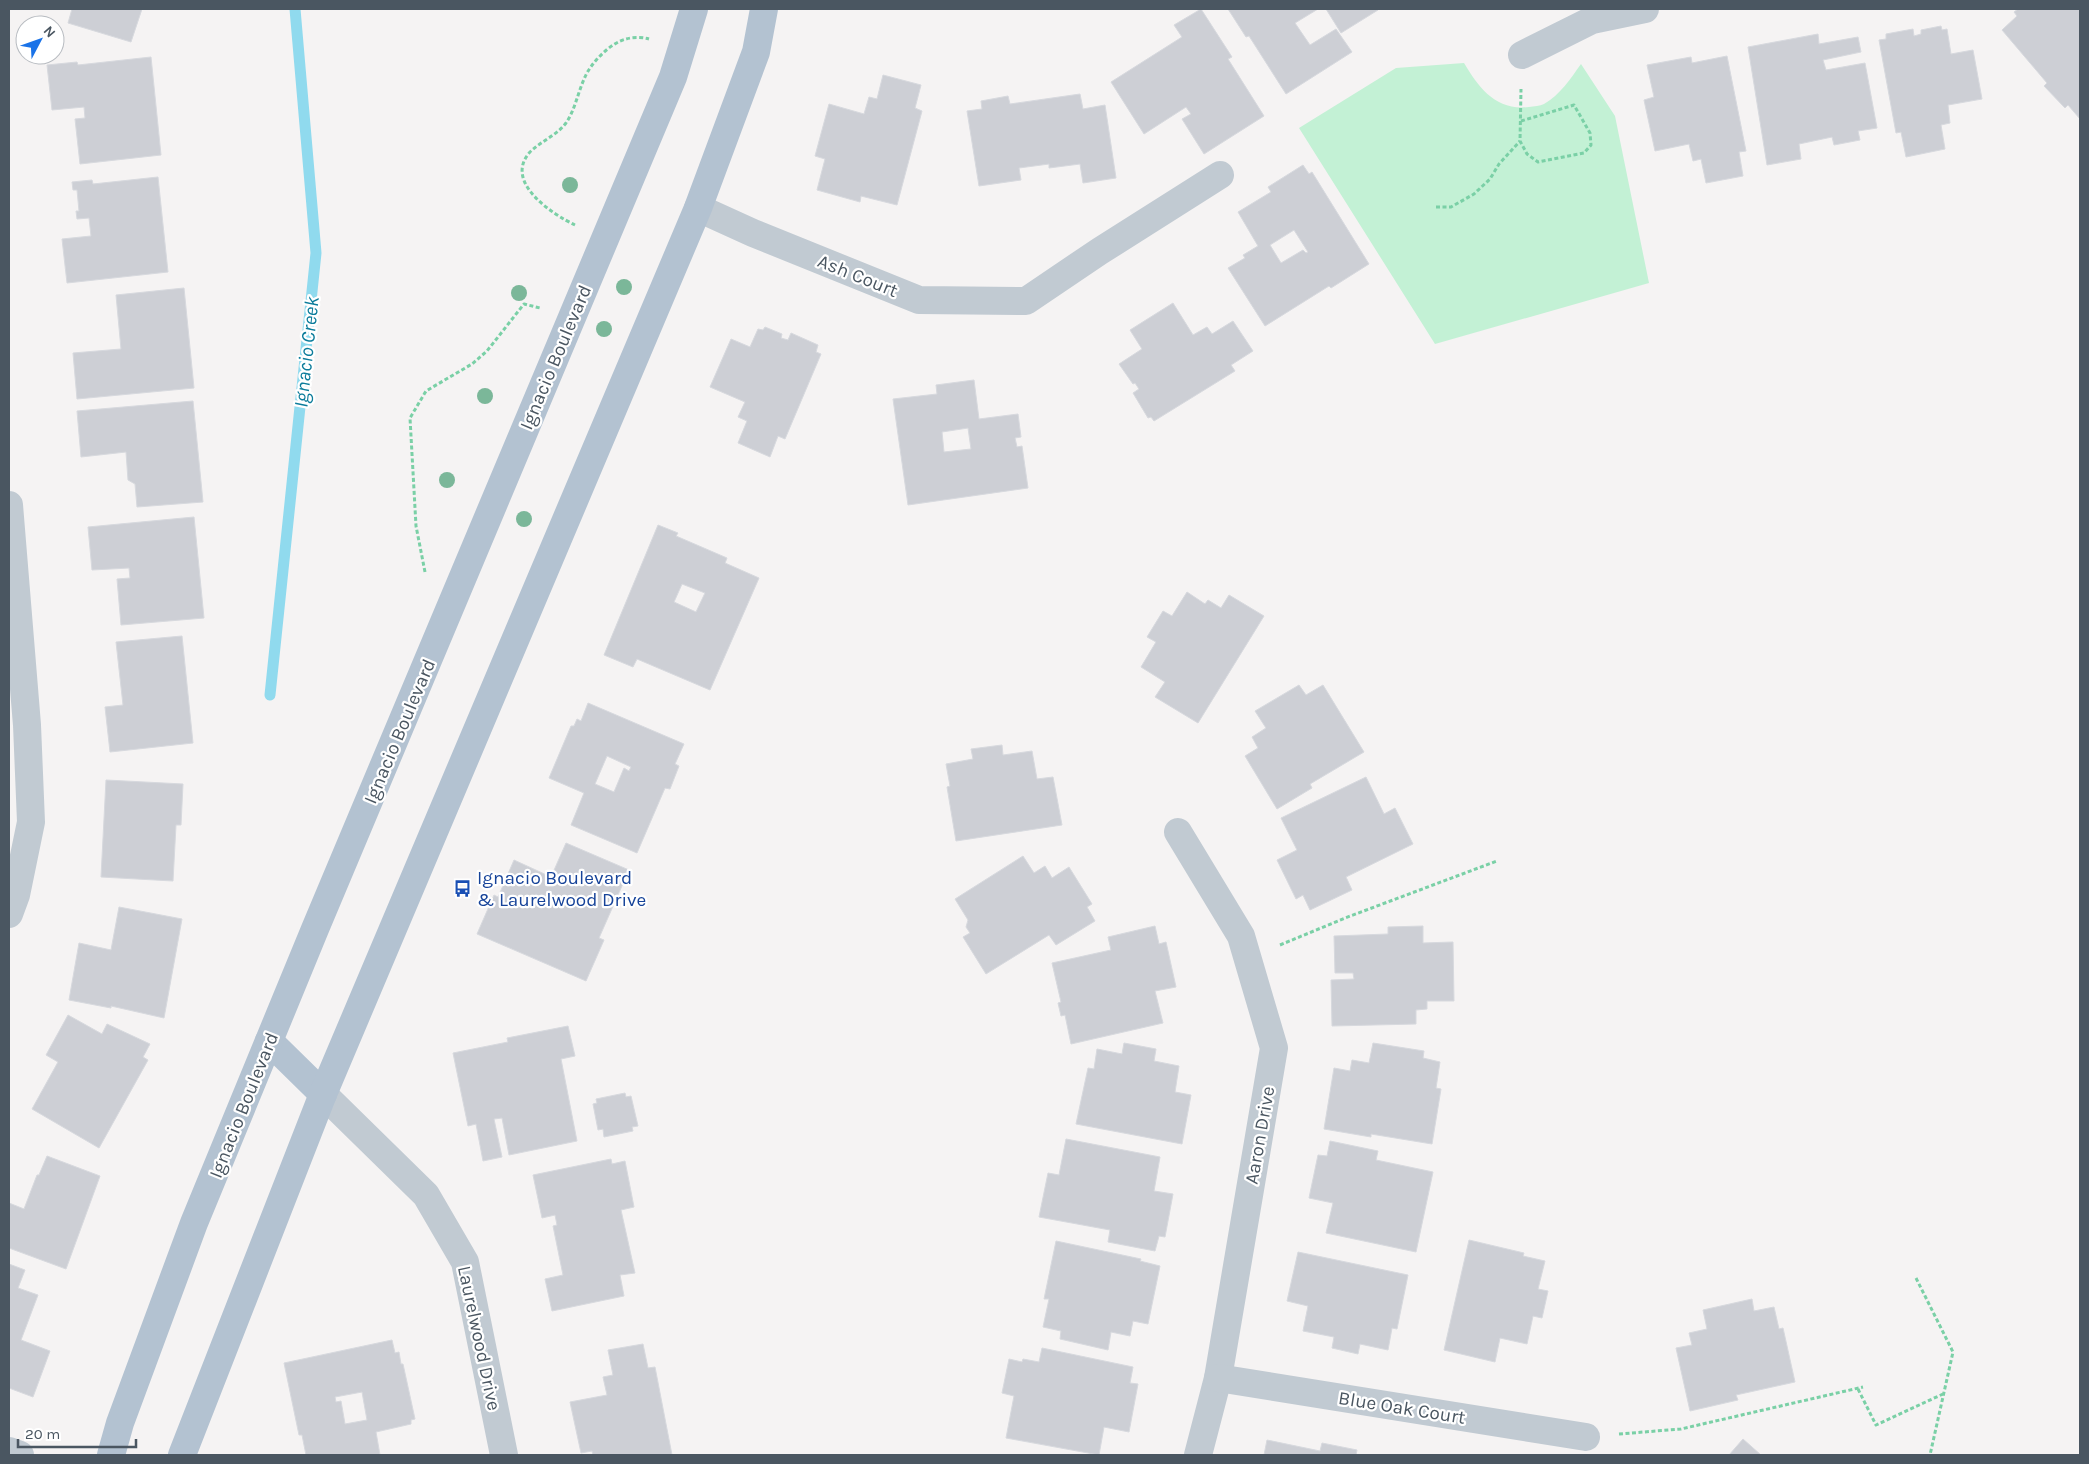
<svg xmlns="http://www.w3.org/2000/svg" width="2089" height="1464" font-family="Karla,sans-serif">
	<style>
		.green { fill: #c3f1d5 }
		.lines { fill: none; stroke-linecap: round; stroke-linejoin: round }
		.stream { stroke: #90daee; stroke-width: 11 }
		.building { fill: #cdcfd5; stroke: #d7d9de; fill-rule: evenodd }
		.path { stroke: #7ad0a6; stroke-width: 3; stroke-dasharray: 4 2.5; stroke-linecap: butt }
		.minor { stroke: #c1cad2; stroke-width: 28 }
		.major { stroke: #b3c2d1; stroke-width: 28 }
		.tree { fill: #7bb799 }
		.labels { text-anchor: middle; stroke-width: 4.5; stroke-linejoin: round; paint-order: stroke }
		.street-label { font-size: 19px; fill: #4a5661; stroke: #fff }
		.transit-label { font-size: 19px; fill: #164399; stroke: #fff; text-anchor: start }
		.water-label { font-size: 20px; font-style: italic; fill: #0c7c9b; stroke: #fff }
	</style>
	<rect width="100%" height="100%" fill="#f5f3f3"/>
	<path class="green" d="M1464,63C1479,88 1496,111 1529,107C1534,106 1540,106 1544,104C1560,95 1571,78 1581,64L1615,116L1649,283L1435,344L1299,128L1396,68Z"/>
	<g class="lines">
		<polyline class="stream" points="270,695 316,253 295,9"/>
	</g>
	<g class="building">
		<polygon points="72,9 142,9 131,42 68,23"/>
		<polygon points="1201,9 1232,57 1228,59 1264,116 1204,154 1182,119 1191,114 1186,107 1144,134 1111,82 1182,37 1174,25"/>
		<polygon points="1228,9 1318,9 1295,23 1310,45 1336,29 1352,52 1286,94 1249,36 1246,37"/>
		<polygon points="1326,9 1377,9 1378,10 1341,33"/>
		<polygon points="2018,9 2080,9 2080,119 2068,105 2065,108 2044,86 2047,83 2002,30 2017,16 2014,12"/>
		<polygon points="1941,26 1942,30 1947,29 1951,54 1973,50 1982,99 1948,105 1950,123 1941,125 1945,149 1906,157 1901,132 1896,133 1879,40 1886,39 1886,34 1913,29 1914,36 1921,34 1921,30"/>
		<polygon points="1818,34 1819,44 1858,37 1861,52 1823,60 1826,70 1865,63 1877,128 1858,131 1860,140 1834,145 1832,137 1799,144 1801,159 1767,165 1748,47"/>
		<polygon points="1727,56 1746,151 1739,152 1743,176 1706,183 1701,159 1693,161 1689,144 1655,151 1644,100 1654,97 1647,65 1691,57 1692,63"/>
		<polygon points="151,57 161,155 80,164 75,119 85,118 84,107 52,110 47,65 77,62 78,65"/>
		<polygon points="883,75 921,85 915,108 922,111 897,205 861,196 860,202 817,190 825,159 815,156 829,104 864,114 869,97 877,99"/>
		<polygon points="1080,94 1083,109 1105,105 1116,178 1083,183 1080,164 1049,168 1049,164 1019,168 1021,180 979,186 967,111 982,109 981,101 1008,96 1010,104"/>
		<path d="M1303,165L1309,174L1312,172L1369,264L1331,288L1329,286L1265,326L1228,268L1245,258L1243,255L1258,246L1238,212L1271,192L1268,187ZM1294,230L1308,252L1306,253L1303,250L1281,263L1270,245Z"/>
		<polygon points="158,177 168,272 67,283 62,239 91,236 89,218 77,219 76,211 79,211 77,190 73,190 72,182 92,180 93,184"/>
		<polygon points="184,288 194,388 77,399 73,353 121,349 116,295"/>
		<polygon points="1173,303 1193,335 1207,327 1212,334 1233,321 1253,351 1231,365 1235,371 1154,421 1151,417 1148,418 1133,393 1139,389 1135,383 1133,384 1119,364 1142,349 1130,330"/>
		<polygon points="765,327 782,334 781,338 788,340 791,333 818,345 816,352 821,354 785,439 778,436 770,457 738,443 747,421 738,417 745,402 710,387 731,339 750,347 758,329 763,330"/>
		<path d="M974,380L979,419L1018,414L1021,437L1015,438L1017,447L1022,446L1028,488L908,505L893,399L937,394L936,385ZM968,428L971,449L944,452L942,432Z"/>
		<polygon points="193,401 203,502 137,507 135,484 128,480 126,452 81,457 77,411"/>
		<polygon points="194,517 204,618 121,625 117,579 130,578 129,568 92,570 88,527"/>
		<path d="M658,525L678,533L676,536L727,558L725,563L759,578L710,690L637,659L633,667L604,655ZM682,584L705,593L696,612L674,602Z"/>
		<polygon points="1187,592 1205,604 1208,600 1221,608 1229,595 1264,616 1198,723 1155,697 1165,682 1141,667 1156,642 1147,637 1163,611 1172,616"/>
		<polygon points="182,636 193,743 110,752 105,707 123,705 116,642"/>
		<polygon points="1299,685 1306,695 1323,685 1364,752 1310,784 1312,788 1277,809 1245,756 1258,748 1252,737 1266,728 1255,711"/>
		<path d="M588,703L684,744L675,764L679,766L670,789L665,788L637,853L571,825L584,793L549,778L571,726H574L577,719L581,721ZM607,756L631,767L629,771L624,768L614,792L595,784Z"/>
		<polygon points="1002,745 1003,755 1032,751 1037,779 1053,777 1062,825 956,841 947,787 950,786 946,764 973,759 971,749"/>
		<polygon points="1366,777 1384,814 1395,808 1413,844 1346,877 1352,890 1310,910 1303,895 1296,899 1277,860 1297,850 1281,818"/>
		<polygon points="106,780 183,784 181,825 176,825 173,881 101,877"/>
		<polygon points="566,843 629,870 599,938 604,940 586,981 477,934 494,895 498,897 514,860 551,877"/>
		<polygon points="1023,856 1034,873 1045,866 1052,878 1069,867 1092,904 1087,907 1095,921 1056,945 1049,935 986,974 963,937 970,933 966,927 968,920 955,899"/>
		<polygon points="119,907 182,919 164,1018 111,1006 111,1008 69,1000 79,943 111,950"/>
		<polygon points="1155,926 1159,944 1166,942 1176,987 1155,991 1163,1023 1071,1044 1065,1015 1061,1016 1058,1003 1061,1002 1052,963 1111,950 1108,937"/>
		<polygon points="1423,926 1423,943 1453,942 1454,1001 1427,1001 1427,1009 1416,1010 1416,1024 1332,1026 1331,980 1354,979 1353,973 1335,973 1334,936 1388,934 1388,927"/>
		<polygon points="68,1015 102,1034 107,1024 150,1044 143,1057 148,1060 99,1148 32,1109 58,1062 46,1055"/>
		<polygon points="568,1026 575,1056 561,1059 577,1141 509,1155 502,1118 494,1119 502,1157 483,1161 476,1124 468,1126 453,1053 508,1042 507,1038"/>
		<polygon points="1124,1043 1156,1049 1154,1061 1179,1066 1175,1092 1191,1095 1182,1144 1076,1124 1088,1068 1094,1069 1097,1049 1122,1054"/>
		<polygon points="1373,1043 1424,1051 1423,1058 1440,1062 1436,1088 1441,1089 1432,1144 1371,1134 1371,1137 1324,1129 1334,1068 1350,1071 1352,1060 1369,1063"/>
		<polygon points="625,1093 626,1097 631,1096 638,1126 632,1127 633,1131 604,1137 603,1129 598,1130 593,1104 597,1103 596,1099"/>
		<polygon points="1066,1139 1160,1157 1154,1191 1173,1194 1165,1237 1159,1236 1155,1251 1108,1242 1110,1230 1039,1217 1048,1173 1059,1175"/>
		<polygon points="1330,1141 1378,1151 1376,1160 1433,1172 1416,1252 1326,1233 1333,1203 1309,1198 1318,1155 1327,1156"/>
		<polygon points="47,1156 100,1176 66,1269 9,1248 9,1203 24,1209 37,1175 39,1175"/>
		<polygon points="611,1159 612,1164 625,1161 634,1207 621,1210 635,1273 620,1275 624,1296 552,1311 545,1279 563,1275 553,1226 557,1225 555,1215 542,1218 533,1175"/>
		<polygon points="1469,1240 1524,1253 1523,1256 1545,1261 1538,1289 1548,1291 1542,1318 1533,1316 1527,1344 1500,1338 1495,1362 1444,1350"/>
		<polygon points="1056,1241 1141,1259 1140,1261 1160,1266 1148,1324 1133,1321 1130,1336 1111,1332 1108,1350 1060,1339 1061,1331 1043,1327 1049,1299 1044,1299"/>
		<polygon points="1298,1252 1408,1275 1397,1329 1392,1328 1388,1350 1360,1344 1358,1354 1332,1348 1334,1337 1303,1331 1308,1306 1287,1301"/>
		<polygon points="9,1264 25,1270 18,1288 38,1295 21,1340 50,1351 33,1397 9,1388"/>
		<polygon points="1752,1299 1754,1311 1774,1307 1779,1329 1783,1328 1795,1382 1736,1395 1738,1400 1690,1411 1676,1348 1692,1345 1689,1333 1707,1329 1703,1310"/>
		<path d="M392,1340L395,1353L399,1352L401,1364H403L415,1419L411,1420V1424L376,1432L380,1455H306L302,1435H299L284,1363ZM362,1392L367,1420L345,1424L341,1401L336,1402L335,1397Z"/>
		<polygon points="643,1344 648,1368 655,1367 672,1455 593,1455 592,1451 581,1453 570,1402 607,1395 603,1377 613,1375 608,1350"/>
		<polygon points="1042,1348 1133,1367 1130,1383 1138,1384 1129,1432 1104,1427 1099,1455 1006,1438 1014,1396 1002,1393 1009,1359 1022,1362 1023,1359 1039,1362"/>
		<polygon points="1743,1439 1761,1455 1729,1455"/>
		<polygon points="1267,1440 1320,1451 1322,1443 1357,1450 1356,1455 1264,1455"/>
	</g>
	<g class="lines">
		<g class="path">
			<polyline points="1521,121 1574,105 1590,133 1591,145 1584,153 1538,162 1527,154 1520,141 1521,89"/>
			<polyline points="1436,207 1451,207 1474,194 1490,179 1499,164 1520,141"/>
			<path d="M575,225C552,214 503,182 530,152C541,141 556,136 566,123C575,110 578,92 585,77C591,63 610,43 626,39C633,37 642,37 649,39"/>
			<polyline points="425,572 416,526 410,418 426,391 472,364 487,351 524,304 540,308"/>
			<polyline points="1280,945 1345,918 1497,861"/>
			<polyline points="1916,1278 1953,1352 1930,1455"/>
			<polyline points="1858,1389 1876,1425 1943,1394"/>
			<polyline points="1619,1434 1681,1429 1863,1387"/>
		</g>
		<g class="minor">
			<polyline points="1522,55 1592,20 1645,9"/>
			<polyline points="698,208 753,233 919,300 1026,301 1100,251 1220,175"/>
			<polyline points="9,505 27,725 31,822 16,895 9,914"/>
			<polyline points="1178,832 1241,936 1274,1048 1218,1378 1198,1455"/>
			<polyline points="323,1094 426,1195 465,1262 504,1455"/>
			<polyline points="1218,1378 1586,1437"/>
			<polyline points="9,1451 20,1455"/>
		</g>
		<g class="major">
			<polyline points="269,1041 323,1094"/>
			<polyline points="111,1455 120,1423 194,1223 315,929 673,77 694,9"/>
			<polyline points="182,1455 323,1094 698,208 756,52 764,9"/>
		</g>
	</g>
	<g class="tree">
		<circle cx="570" cy="185" r="8"/>
		<circle cx="624" cy="287" r="8"/>
		<circle cx="519" cy="293" r="8"/>
		<circle cx="604" cy="329" r="8"/>
		<circle cx="485" cy="396" r="8"/>
		<circle cx="447" cy="480" r="8"/>
		<circle cx="524" cy="519" r="8"/>
	</g>
	<defs>
		<symbol id="bus-bare" viewBox="-9 -9 18 18"><path d="M-5-6H5V4H4V6H2V4H-2V6H-4V4H-5ZM-3.5-4V0h7V-4ZM-3.5 1.2v1.5H-2V1.2ZM2 1.2v1.5H3.5V1.2Z" fill="#1a4fb4" stroke="#fff" stroke-width="2.5" paint-order="stroke"/></symbol>
	</defs>
	<g fill-rule="evenodd">
		<use href="#bus-bare" x="450" y="876" width="25" height="25"/>
	</g>
	<g class="labels">
		<g class="street-label">
			<text transform="translate(858 275) rotate(22)" y="7">Ash Court</text>
			<text transform="translate(555 357) rotate(-67)" y="7">Ignacio Boulevard</text>
			<text transform="translate(399 731) rotate(-67)" y="7">Ignacio Boulevard</text>
			<text transform="translate(243 1105) rotate(-68)" y="7">Ignacio Boulevard</text>
			<text transform="translate(1259 1135) rotate(-80)" y="7">Aaron Drive</text>
			<text transform="translate(480 1338) rotate(78)" y="7">Laurelwood Drive</text>
			<text transform="translate(1402 1407) rotate(9)" y="7">Blue Oak Court</text>
		</g>
		<g class="transit-label">
			<text x="477" y="884">Ignacio Boulevard<tspan x="477" dy="22">&amp; Laurelwood Drive</tspan></text>
		</g>
		<g class="water-label">
			<text transform="translate(306 352) rotate(-84)" y="7">Ignacio Creek</text>
		</g>
	</g>
	<rect width="2089" height="1464" fill="none" stroke="#4a5661" stroke-width="20"/>
	<g transform="translate(40 40) rotate(49)"><circle r="24" fill="#ffffff" stroke="#b7bbc0"/>
	<path d="M0-4L9 19L0 12L-9 19Z" fill="#1a73e8"/>
	<text y="-8" font-size="14" font-weight="bold" text-anchor="middle" fill="#4a5661">N</text>
	</g>
	<path d="M18 1439v8h118v-8" fill="none" stroke="#4a5661" stroke-width="2.5"/>
	<text x="25" y="1439" font-size="15" fill="#4a5661" stroke="#ffffff" stroke-width="4" paint-order="stroke">20 m</text>
</svg>
